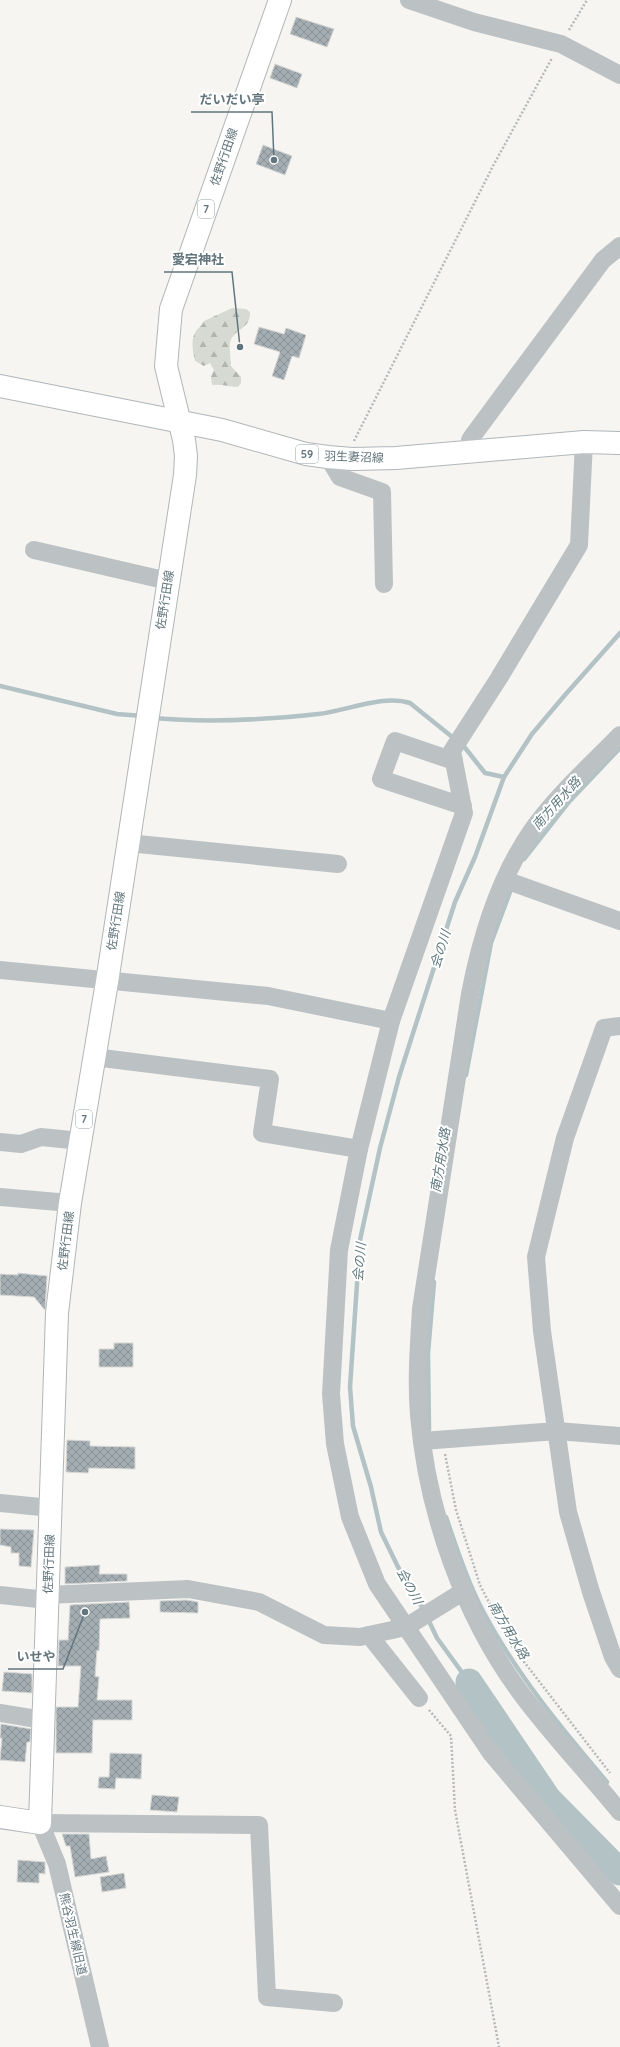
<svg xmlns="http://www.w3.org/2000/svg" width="620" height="2047" font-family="Quicksand,'Noto Sans JP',sans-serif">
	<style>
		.forest { fill: url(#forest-firs) }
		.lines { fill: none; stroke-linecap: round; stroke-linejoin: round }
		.stream { stroke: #b3c2c4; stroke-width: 4.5 }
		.river { stroke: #b3c2c4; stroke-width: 27 }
		.building { fill: url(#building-cross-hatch); stroke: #d7d7d5 }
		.major-casing { stroke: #b0b6b9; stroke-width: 24 }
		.path { stroke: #b5b9bb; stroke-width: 2.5; stroke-dasharray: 2 2; stroke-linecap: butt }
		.minor { stroke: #bcc2c4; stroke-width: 18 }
		.major { stroke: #fff; stroke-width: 22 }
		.labels { text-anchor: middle; stroke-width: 4; stroke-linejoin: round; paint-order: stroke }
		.shield { fill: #fff; stroke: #919ea3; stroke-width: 1 }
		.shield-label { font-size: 11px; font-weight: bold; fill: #62757c }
		.street-label { font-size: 12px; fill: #62757c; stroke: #fff }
		.water-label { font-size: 13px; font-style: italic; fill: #627b7f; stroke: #fff }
		.leader { fill: none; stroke: #62757c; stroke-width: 1.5 }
		.callout-dot { fill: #62757c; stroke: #fff; stroke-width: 1.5 }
		.callout-label { font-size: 13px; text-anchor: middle; font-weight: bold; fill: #62757c; stroke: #fff; stroke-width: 4; stroke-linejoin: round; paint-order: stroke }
	</style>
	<defs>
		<pattern id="forest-firs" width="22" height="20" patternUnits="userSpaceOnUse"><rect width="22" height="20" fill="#d6dad2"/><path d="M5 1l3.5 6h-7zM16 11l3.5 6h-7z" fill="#b1b5af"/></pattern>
		<pattern id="building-cross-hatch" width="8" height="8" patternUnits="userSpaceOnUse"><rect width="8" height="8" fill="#a4aeb2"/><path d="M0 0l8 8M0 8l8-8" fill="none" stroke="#899296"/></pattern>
	</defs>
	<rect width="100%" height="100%" fill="#f6f5f2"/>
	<path class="forest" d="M232,308L246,309L250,312C251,330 233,328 230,343C229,350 231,359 231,366L241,377V383L238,387C229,387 221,384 212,385L211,377L214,370L210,363L204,366L195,361C193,351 190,340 196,331C199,327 202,326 204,321Z"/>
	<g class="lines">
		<g class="stream">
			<polyline points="0,686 117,714 143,716"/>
			<path d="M154,718C209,723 263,720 318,714C346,711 383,694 410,703L456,740"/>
			<polyline points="462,744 485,773 504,777"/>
			<polyline points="524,859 568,803 620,748"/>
			<polyline points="466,1075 491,943 510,892"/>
			<polyline points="429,1430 428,1353 434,1282"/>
			<path d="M446,1517C457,1549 468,1583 484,1613C517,1675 562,1729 607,1782"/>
			<polyline points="425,1612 398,1567 381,1532 371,1487 353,1426 350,1387 360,1240 380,1148 399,1077 455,902 475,857 504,777 532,734 565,695 620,633"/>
			<polyline points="428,1619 437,1638 469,1682"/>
		</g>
		<polyline class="river" points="469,1682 548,1799 620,1872"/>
	</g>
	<g class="building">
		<polygon points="296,17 334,29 327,47 290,34"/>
		<polygon points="275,64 302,74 297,88 270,78"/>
		<polygon points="263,145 292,156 285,175 256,164"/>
		<polygon points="259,327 284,334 286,328 306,335 299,358 292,356 284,380 272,376 280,352 254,344"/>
		<polygon points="18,1273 47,1276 45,1310 34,1297 0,1295 0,1274 18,1275"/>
		<polygon points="114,1343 133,1343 133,1367 99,1367 99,1349 114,1349"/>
		<polygon points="67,1440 90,1441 90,1446 135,1447 135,1469 89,1468 88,1473 66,1472"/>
		<polygon points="0,1529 34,1530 31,1567 19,1566 19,1553 11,1553 11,1547 0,1545"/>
		<polygon points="100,1565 99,1574 127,1574 127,1581 65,1584 65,1567"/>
		<polygon points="187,1600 198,1602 198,1613 160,1612 160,1601"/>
		<polygon points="129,1602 130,1618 100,1619 99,1651 97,1650 95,1676 99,1677 97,1700 132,1700 132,1720 93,1720 92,1753 56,1753 56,1707 78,1707 81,1666 58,1666 59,1640 68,1640 70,1605"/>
		<polygon points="4,1672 32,1674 32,1693 2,1691"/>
		<polygon points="1,1724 31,1729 30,1742 27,1742 25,1762 0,1760 2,1738 0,1738"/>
		<polygon points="110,1753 142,1754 141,1779 116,1778 115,1789 98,1788 99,1777 109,1777"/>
		<polygon points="152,1795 179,1797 177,1812 150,1810"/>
		<polygon points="62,1834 89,1834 91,1859 106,1856 109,1872 75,1877 70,1846 66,1846"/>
		<polygon points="18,1860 45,1862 45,1874 39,1873 39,1883 17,1882"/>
		<polygon points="124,1873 126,1888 102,1892 100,1877"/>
	</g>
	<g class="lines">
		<defs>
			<g id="major">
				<polyline points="0,386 222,430 306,454 328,457 352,459 396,458 584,442 620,443"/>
				<polyline points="0,1817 40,1823 57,1313 70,1203 107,982 185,475 186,456 184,440 166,366 171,309 280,0"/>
			</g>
		</defs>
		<use href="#major" class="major-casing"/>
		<g class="path">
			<polyline points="569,30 587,0"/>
			<polyline points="354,441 493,166 552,58"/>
			<polyline points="445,1454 456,1510 480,1585 511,1645 610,1773"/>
			<polyline points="429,1710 451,1736 455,1810 499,2047"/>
		</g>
		<g class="minor">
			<polyline points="409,0 474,22 561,44 620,75"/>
			<polyline points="584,442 579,545 499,678 452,751 464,813 391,1021 359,1149 339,1250 331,1394 335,1444 350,1517 377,1584 491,1753 620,1906"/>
			<polyline points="472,452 470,440 474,434 603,260 620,246"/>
			<polyline points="328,457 340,477 382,492 384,584"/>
			<polyline points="34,550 168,581"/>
			<path d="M620,735C591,765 557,795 533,829C499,877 481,937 470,994L421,1309C419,1344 416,1380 419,1415C427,1512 464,1618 523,1696C553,1736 588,1773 620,1812"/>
			<polyline points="454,761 395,741 381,779 463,806"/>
			<polyline points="128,843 338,864"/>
			<polyline points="505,880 620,921"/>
			<polyline points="0,970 268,996 391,1021"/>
			<polyline points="620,1026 604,1028 565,1138 536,1257 542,1331 568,1512 591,1592 613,1657 620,1669"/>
			<polyline points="94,1057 270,1079 262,1133 359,1149"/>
			<polyline points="0,1142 21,1144 41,1137 81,1141"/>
			<polyline points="0,1197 70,1203"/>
			<polyline points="422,1441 557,1431 620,1436"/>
			<polyline points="0,1503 51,1508"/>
			<polyline points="0,1595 47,1600"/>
			<polyline points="47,1595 188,1589 259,1602 324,1635 360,1637 406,1627 464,1591"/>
			<polyline points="369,1635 419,1698"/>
			<polyline points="0,1713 43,1720"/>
			<polyline points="100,2047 57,1864 40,1823 259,1825 267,1997 334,2003"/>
		</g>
		<use href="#major" class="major"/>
	</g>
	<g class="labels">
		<g class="shield">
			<rect x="198" y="200" width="16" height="18" rx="3"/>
			<rect x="296" y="445" width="22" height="18" rx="3"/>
			<rect x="76" y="1110" width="16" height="18" rx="3"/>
		</g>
		<g class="shield-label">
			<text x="206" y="213">7</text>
			<text x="307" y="458">59</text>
			<text x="84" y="1123">7</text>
		</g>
		<g class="street-label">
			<text transform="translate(224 157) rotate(-71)" y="4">佐野行田線</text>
			<text transform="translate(354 457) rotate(2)" y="4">羽生妻沼線</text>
			<text transform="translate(165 600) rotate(-81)" y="4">佐野行田線</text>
			<text transform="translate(116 921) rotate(-81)" y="4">佐野行田線</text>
			<text transform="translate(66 1241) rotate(-83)" y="4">佐野行田線</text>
			<text transform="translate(49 1564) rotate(-88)" y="4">佐野行田線</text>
			<text transform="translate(73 1934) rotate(77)" y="4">熊谷羽生線旧道</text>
		</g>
		<g class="water-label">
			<text transform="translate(556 803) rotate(-48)" y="5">南方用水路</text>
			<text transform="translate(440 949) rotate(-73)" y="5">会の川</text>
			<text transform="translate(440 1160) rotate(-81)" y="5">南方用水路</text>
			<text transform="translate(359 1262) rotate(-85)" y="5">会の川</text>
			<text transform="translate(410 1586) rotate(62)" y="5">会の川</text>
			<text transform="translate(509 1630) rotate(59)" y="5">南方用水路</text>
		</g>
	</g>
	<path class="leader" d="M274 160L272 112H191M240 347L232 272H164M85 1612L63 1669H8"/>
	<g class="callout-dot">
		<circle cx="274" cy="160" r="4"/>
		<circle cx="240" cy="347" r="4"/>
		<circle cx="85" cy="1612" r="4"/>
	</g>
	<g class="callout-label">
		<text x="232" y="104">だいだい亭</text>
		<text x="198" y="264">愛宕神社</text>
		<text x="36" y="1661">いせや</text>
	</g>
</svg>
